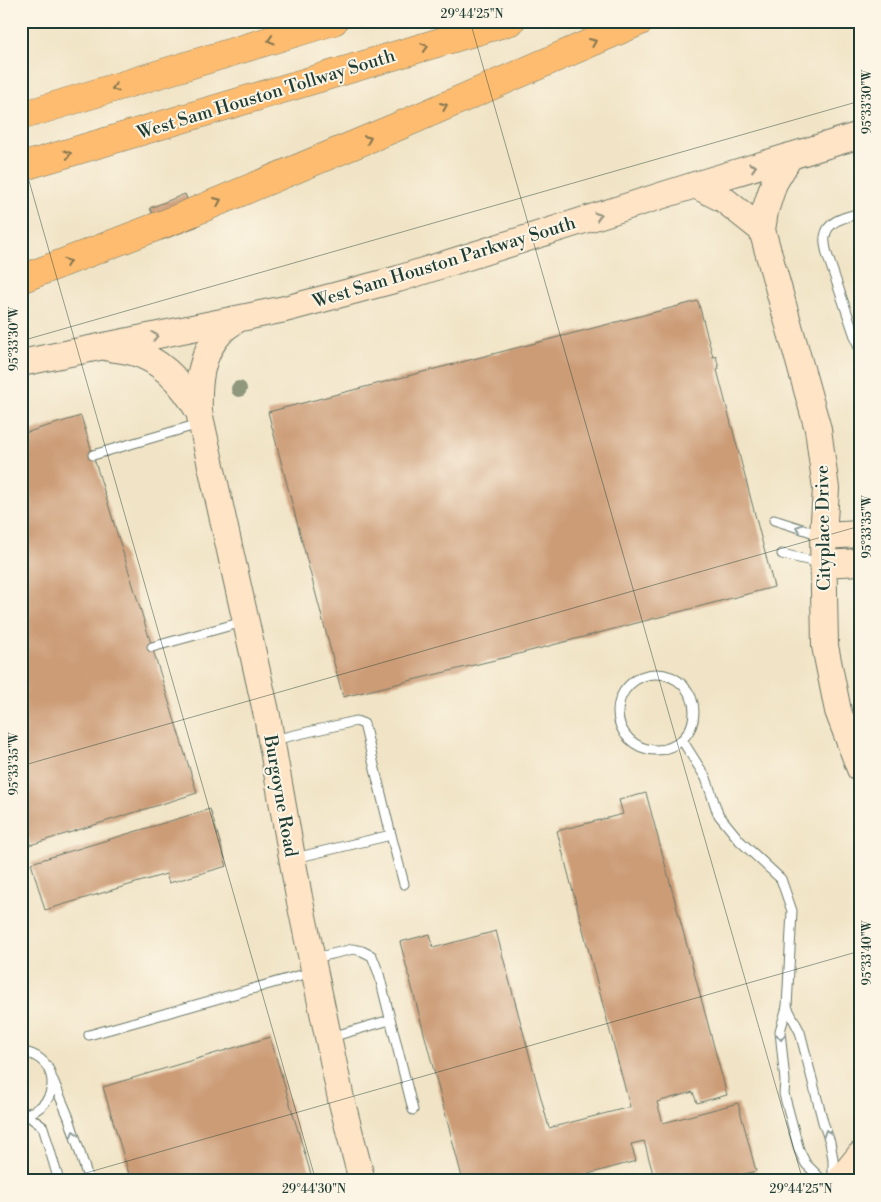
<svg xmlns="http://www.w3.org/2000/svg" width="881" height="1202" font-family="'Libre Bodoni',serif">
	<style>
		.building { fill: #cc9c77 }
		.lines { fill: none; stroke-linecap: round; stroke-linejoin: round }
		.lane-casing { stroke: #687767; stroke-width: 11 }
		.secondary-casing { stroke: #687767; stroke-width: 28 }
		.highway-casing { stroke: #687767; stroke-width: 29 }
		.lane { stroke: #fff; stroke-width: 9 }
		.secondary { stroke: #ffe4c6; stroke-width: 26 }
		.highway { stroke: #febc70; stroke-width: 28 }
		.tree { fill: #8f987c }
		.oneway { stroke: #83764f }
		.oneway2 { stroke: #8f907d }
		.oneway3 { stroke: #8f9e9a }
		.ticks { fill: none; stroke: #1f3d34; stroke-width: 1; stroke-opacity: 0.45 }
		.labels { text-anchor: middle; stroke-width: 4; stroke-linejoin: round; paint-order: stroke }
		.street-label { font-size: 18px; fill: #1f3d34; stroke: #fcf5e5 }
		.neatline { fill: none; stroke: #1f3d34; stroke-width: 2 }
		.ticks-label { font-size: 12px; text-anchor: middle; fill: #1f3d34 }
	</style>
	<rect width="100%" height="100%" fill="#fcf5e5"/>
	<filter id="ink" filterUnits="userSpaceOnUse"><feTurbulence type="fractalNoise" baseFrequency=".02" numOctaves="2"/><feDisplacementMap in="SourceGraphic" scale="10" xChannelSelector="R" yChannelSelector="G"/><feConvolveMatrix kernelMatrix="1 2 1 2 8 2 1 2 1" color-interpolation-filters="sRGB"/></filter>
	<filter id="wash" filterUnits="userSpaceOnUse"><feTurbulence type="fractalNoise" baseFrequency=".0096" numOctaves="4" result="noise"/><feDisplacementMap in="SourceGraphic" scale="20" xChannelSelector="R" yChannelSelector="G"/><feGaussianBlur stdDeviation="1.12" result="paint"/><feColorMatrix in="noise" values="0 0 0 0 0 0 0 0 0 0 0 0 0 0 0 0 0 1.4 0 .05"/><feComposite in="paint" operator="in"/></filter>
	<g filter="url(#wash)">
		<rect width="100%" height="100%" fill="#f1e4c6"/>
		<g id="blocks">
			<g class="building">
				<polygon points="185,194 198,226 162,240 150,208"/>
				<polygon points="698,301 713,357 716,356 719,369 717,370 774,587 507,657 343,697 268,412"/>
				<polygon points="81,416 197,793 30,845 21,815 21,434"/>
				<polygon points="646,793 727,1095 697,1103 693,1092 657,1102 663,1123 738,1103 756,1171 718,1181 655,1181 644,1141 631,1144 636,1161 562,1181 463,1181 400,942 430,934 433,948 496,931 549,1128 630,1107 557,831 623,814 619,800"/>
				<polygon points="210,809 227,866 169,883 166,874 45,910 31,863"/>
				<polygon points="270,1037 313,1181 131,1181 103,1087"/>
			</g>
		</g>
	</g>
	<g filter="url(#ink)">
		<use href="#blocks" fill-opacity="0" stroke="#687767" stroke-width="1"/>
		<g class="lines">
			<defs>
				<g id="lane">
					<path d="M860,213C846,217 827,220 825,237C824,242 826,249 827,254L860,351"/>
					<polyline points="93,455 199,424"/>
					<polyline points="774,520 821,535"/>
					<polyline points="782,554 820,563"/>
					<polyline points="152,647 243,622"/>
					<circle cx="656" cy="712" r="38"/>
					<polyline points="845,721 860,717"/>
					<polyline points="273,740 356,721 364,724 391,835 295,858"/>
					<polyline points="682,740 706,778 718,814 740,841 781,879 792,911 787,1007"/>
					<polyline points="391,835 404,884"/>
					<polyline points="315,958 353,949 362,951 372,956 379,974 413,1110"/>
					<polyline points="89,1035 312,972"/>
					<polyline points="331,1037 390,1020"/>
					<path d="M21,1052C53,1054 64,1093 36,1110C30,1113 27,1114 21,1114"/>
					<polyline points="53,1080 69,1118 89,1181"/>
					<polyline points="27,1115 43,1127 59,1181"/>
					<polyline points="823,1181 806,1164 799,1150 784,1094 785,1081 780,1031 787,1007 800,1032 823,1122 830,1142 833,1159 833,1178"/>
				</g>
				<g id="secondary">
					<polyline points="790,156 774,183 765,211 762,230 818,429 826,489 823,536 825,646 838,711 860,769"/>
					<polyline points="695,185 723,199 762,230"/>
					<path d="M236,320C231,324 225,327 221,332C200,354 198,383 199,412L267,716L299,897L341,1099L362,1181"/>
					<path d="M109,348C116,349 125,350 132,352C163,360 184,386 199,412"/>
					<polyline points="21,363 285,309 398,279 695,185 860,135"/>
					<polyline points="823,536 860,534"/>
					<polyline points="823,564 860,562"/>
					<polyline points="839,1181 860,1155"/>
				</g>
				<g id="highway">
					<polyline points="21,116 334,21"/>
					<polyline points="21,167 511,21"/>
					<polyline points="21,279 174,220 399,126 641,21"/>
				</g>
			</defs>
			<use href="#lane" class="lane-casing"/>
			<use href="#secondary" class="secondary-casing"/>
			<use href="#highway" class="highway-casing"/>
			<use href="#lane" class="lane"/>
			<use href="#secondary" class="secondary"/>
			<use href="#highway" class="highway"/>
		</g>
		<circle class="tree" cx="239" cy="389" r="8"/>
		<defs><path id="oneway-chevron" d="M-2-3.5L2.5 0L-2 3.5" fill="none" stroke-width="1.6" stroke-linecap="round" stroke-linejoin="round" transform="scale(1.25)"/></defs>
		<g class="oneway">
			<use href="#oneway-chevron" transform="translate(271 40) rotate(163)"/>
			<use href="#oneway-chevron" transform="translate(593 42) rotate(-23)"/>
			<use href="#oneway-chevron" transform="translate(425 47) rotate(-17)"/>
			<use href="#oneway-chevron" transform="translate(115 88) rotate(163)"/>
			<use href="#oneway-chevron" transform="translate(444 106) rotate(-23)"/>
			<use href="#oneway-chevron" transform="translate(368 139) rotate(-23)"/>
			<use href="#oneway-chevron" transform="translate(68 154) rotate(-17)"/>
			<use href="#oneway-chevron" transform="translate(218 201) rotate(-23)"/>
			<use href="#oneway-chevron" transform="translate(67 262) rotate(-21)"/>
		</g>
		<g class="oneway2">
			<use href="#oneway-chevron" transform="translate(753 167) rotate(-17)"/>
			<use href="#oneway-chevron" transform="translate(598 216) rotate(-18)"/>
			<use href="#oneway-chevron" transform="translate(155 336) rotate(-11)"/>
		</g>
		<g class="oneway3">
			<use href="#oneway-chevron" transform="translate(799 528) rotate(-162)"/>
			<use href="#oneway-chevron" transform="translate(781 1037) rotate(89)"/>
			<use href="#oneway-chevron" transform="translate(827 1133) rotate(-109)"/>
			<use href="#oneway-chevron" transform="translate(74 1134) rotate(-107)"/>
		</g>
	</g>
	<path class="ticks" d="M470,21L803,1181M21,153L316,1181M21,341L860,101M21,766L860,526M58,1181L860,951"/>
	<g class="labels">
		<g class="street-label">
			<text transform="translate(266 94) rotate(-17)" y="6">West Sam Houston Tollway South</text>
			<text transform="translate(444 262) rotate(-17)" y="6">West Sam Houston Parkway South</text>
			<text transform="translate(823 528) rotate(-91)" y="6">Cityplace Drive</text>
			<text transform="translate(281 796) rotate(80)" y="6">Burgoyne Road</text>
		</g>
	</g>
	<rect width="881" height="1202" fill="none" stroke="#fcf5e5" stroke-width="55"/>
	<rect x="28" y="28" width="826" height="1146" class="neatline"/>
	<g class="ticks-label">
		<text x="472" y="18">29°44'25"N</text>
		<text transform="translate(867 102) rotate(-90)" y="4">95°33'30"W</text>
		<text transform="translate(14 339) rotate(-90)" y="4">95°33'30"W</text>
		<text transform="translate(867 527) rotate(-90)" y="4">95°33'35"W</text>
		<text transform="translate(14 764) rotate(-90)" y="4">95°33'35"W</text>
		<text transform="translate(867 953) rotate(-90)" y="4">95°33'40"W</text>
		<text x="314" y="1193">29°44'30"N</text>
		<text x="801" y="1193">29°44'25"N</text>
	</g>
</svg>
